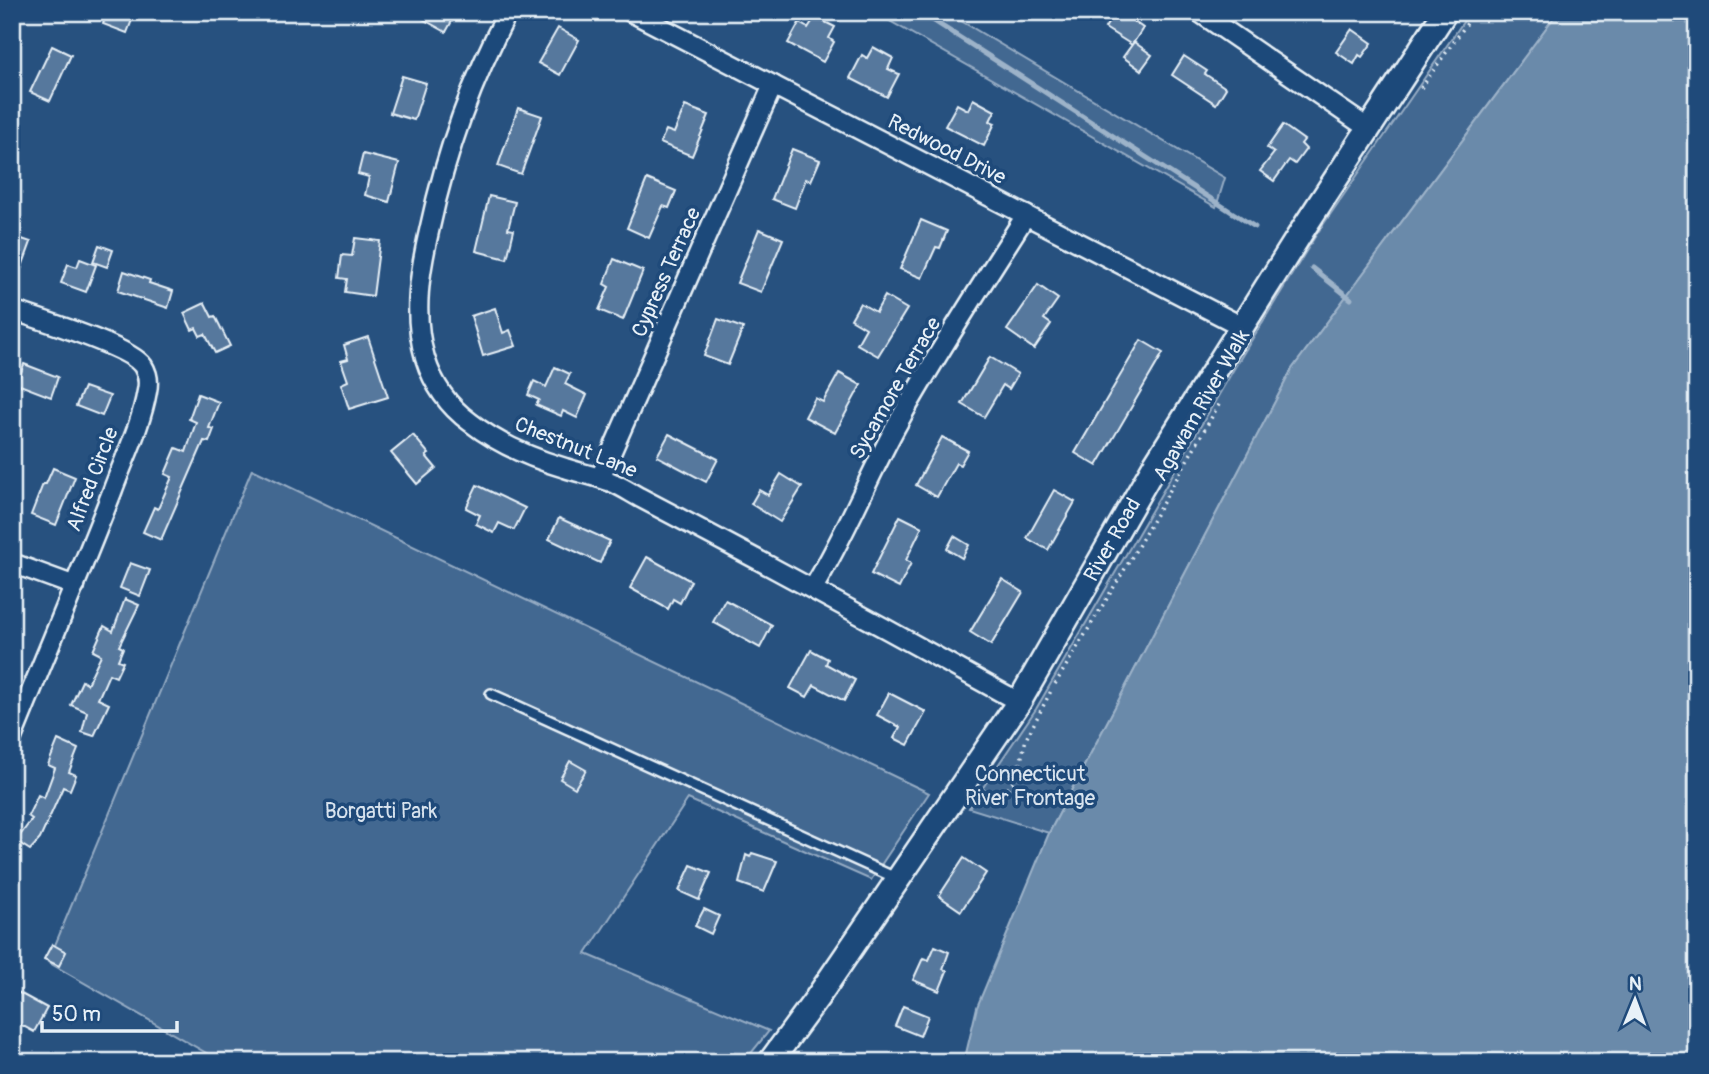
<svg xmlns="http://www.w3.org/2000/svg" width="1709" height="1074" font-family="Pangolin,sans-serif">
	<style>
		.green { fill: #436891; stroke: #96acc4; stroke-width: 2 }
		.water { fill: #6b8aaa; stroke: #9db3c9; stroke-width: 2 }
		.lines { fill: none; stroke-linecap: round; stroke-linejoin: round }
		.stream { stroke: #9db3c9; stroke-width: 5 }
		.building { fill: #57789d; stroke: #e8f1f8; stroke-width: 2 }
		.service-casing { stroke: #e8f1f8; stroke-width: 14 }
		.minor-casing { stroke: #e8f1f8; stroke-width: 23 }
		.tertiary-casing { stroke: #e8f1f8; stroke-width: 28 }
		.path { stroke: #e8f1f8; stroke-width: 3.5; stroke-dasharray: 2 5; stroke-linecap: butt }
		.service { stroke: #1f4a7a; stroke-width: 9 }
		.minor { stroke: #1f4a7a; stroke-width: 18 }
		.tertiary { stroke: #1f4a7a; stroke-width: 23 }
		.labels { text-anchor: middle; stroke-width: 7; stroke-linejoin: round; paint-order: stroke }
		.street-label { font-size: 21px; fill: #e8f1f8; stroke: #1f4a7a }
		.park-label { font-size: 21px; fill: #d8e3ee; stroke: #1f4a7a }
	</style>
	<rect width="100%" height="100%" fill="#27517f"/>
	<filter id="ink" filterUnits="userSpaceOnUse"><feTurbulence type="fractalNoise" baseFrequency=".0143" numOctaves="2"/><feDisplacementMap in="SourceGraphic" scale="14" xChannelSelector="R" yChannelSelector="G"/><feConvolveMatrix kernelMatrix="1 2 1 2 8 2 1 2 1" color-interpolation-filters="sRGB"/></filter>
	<g filter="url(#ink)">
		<g class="green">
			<polygon points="874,12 946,12 1225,178 1216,207"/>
			<polygon points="1470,12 1558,12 1292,369 1049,833 969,808 1036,709 1235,367 1316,235"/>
			<polygon points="252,469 929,793 871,880 688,799 586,954 769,1031 744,1062 222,1062 48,962"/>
		</g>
		<polygon class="water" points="1558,12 1697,12 1697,1062 964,1062 977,1007 1049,833 1292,369"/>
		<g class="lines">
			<g class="stream">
				<polyline points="920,12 1255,227"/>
				<polyline points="1312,268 1351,299"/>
			</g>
		</g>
		<g class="building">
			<polygon points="107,12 135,12 127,33 103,24"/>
			<polygon points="410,12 457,12 446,32"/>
			<polygon points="1115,12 1120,12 1143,28 1132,45 1105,28"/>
			<polygon points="815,17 835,27 829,38 834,42 823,62 788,43 799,23 808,28"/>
			<polygon points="558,28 579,40 560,75 538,63"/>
			<polygon points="1352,29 1372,43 1362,57 1359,55 1354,64 1336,52"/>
			<polygon points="1134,42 1152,55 1141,70 1123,57"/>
			<polygon points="52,46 71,55 50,101 30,92"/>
			<polygon points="873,47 893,58 888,69 899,74 887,97 850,78 862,55 867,58"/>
			<polygon points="1184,56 1207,71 1205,74 1226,88 1216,104 1172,75"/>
			<polygon points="402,76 426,83 414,120 390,113"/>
			<polygon points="973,99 995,111 990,121 995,123 984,146 945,126 957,104 968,110"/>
			<polygon points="685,106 709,115 692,156 660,143 666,130 674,133"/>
			<polygon points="518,108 542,116 521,174 498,166"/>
			<polygon points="1283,125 1304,140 1301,144 1306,149 1295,164 1289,160 1274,181 1260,171 1274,153 1267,148"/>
			<polygon points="792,149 820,160 811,181 806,179 795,208 772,199"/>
			<polygon points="363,154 399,163 389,202 365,195 369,177 358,174"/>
			<polygon points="647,179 676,191 669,208 663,206 649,238 627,228"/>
			<polygon points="489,196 515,202 508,229 514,230 507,259 476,251"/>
			<polygon points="921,220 947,231 940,248 936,247 922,278 900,269"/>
			<polygon points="759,229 783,239 761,292 737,283"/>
			<polygon points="16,237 31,242 14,289 12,289 12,248"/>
			<polygon points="355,238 380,241 373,296 345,292 347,279 339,278 342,255 352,256"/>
			<polygon points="99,245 113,250 107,267 93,262"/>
			<polygon points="80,259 96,265 86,292 61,283 68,264 77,267"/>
			<polygon points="614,259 643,271 623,320 599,310 609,287 604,284"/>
			<polygon points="124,271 150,280 149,283 173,291 168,308 118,291"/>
			<polygon points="1038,285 1058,299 1044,319 1051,324 1034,349 1007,330"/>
			<polygon points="885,296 907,309 878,356 857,344 866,328 851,319 860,303 876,312"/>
			<polygon points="205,303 212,317 215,316 230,346 215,353 205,334 200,336 196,328 192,330 184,313"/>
			<polygon points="495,308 503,333 510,330 516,346 483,356 471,316"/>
			<polygon points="718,319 743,328 728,365 704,356"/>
			<polygon points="368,337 388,397 349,409 341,384 348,381 341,361 348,359 344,345"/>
			<polygon points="1141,340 1163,353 1097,466 1075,453"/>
			<polygon points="990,357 1018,374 1009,389 1003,385 984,417 962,404"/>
			<polygon points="24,364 58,377 51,397 17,384"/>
			<polygon points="555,367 570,374 565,384 587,395 577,418 563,411 561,416 536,405 539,400 528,395 534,381 546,387"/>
			<polygon points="839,373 861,385 835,433 805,417 815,398 823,402"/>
			<polygon points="84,387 110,396 102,416 76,406"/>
			<polygon points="198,394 219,402 209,428 214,429 209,442 204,441 161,540 143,532 154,507 158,509 172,477 165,474 176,448 186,452 196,422 189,419"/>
			<polygon points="669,434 718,459 706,482 657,456"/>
			<polygon points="413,435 429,454 426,456 436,468 417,484 391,453"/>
			<polygon points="942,437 968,451 960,465 956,463 937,497 916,485"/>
			<polygon points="53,468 75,477 56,525 31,515 43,484 46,484"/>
			<polygon points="781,474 802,487 780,522 751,504 759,490 768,495"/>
			<polygon points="477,485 525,508 514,530 499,523 494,533 476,524 480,515 466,508"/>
			<polygon points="1054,490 1075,502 1048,550 1027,538"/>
			<polygon points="900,516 922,527 906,560 911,563 899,588 871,574"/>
			<polygon points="559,518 610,541 600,563 549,539"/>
			<polygon points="954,536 969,545 962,558 947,549"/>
			<polygon points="647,557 691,581 680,603 673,599 668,609 630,588"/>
			<polygon points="130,563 150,570 140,596 120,588"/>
			<polygon points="1002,579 1023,592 991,645 970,632"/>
			<polygon points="125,599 139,605 119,646 123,648 118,660 123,662 116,677 109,674 98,699 109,704 94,736 82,732 87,712 71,705 82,681 87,684 101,655 93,651 104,626 113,631"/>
			<polygon points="725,600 772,625 760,648 713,622"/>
			<polygon points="811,650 828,659 826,664 855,680 844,701 814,685 807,697 790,688"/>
			<polygon points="889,693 926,712 908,745 894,738 900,727 877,715"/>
			<polygon points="58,740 78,749 69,772 76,775 70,790 63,787 40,839 30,850 16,841 32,819 28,816 38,795 44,798 55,768 48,765"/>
			<polygon points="570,761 586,770 575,788 560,779"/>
			<polygon points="752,853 777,861 764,892 739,883 746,855 750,857"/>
			<polygon points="964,858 986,873 961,911 939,896"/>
			<polygon points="691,865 711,873 699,900 679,891"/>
			<polygon points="704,909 719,916 711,934 695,926"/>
			<polygon points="52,944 66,952 59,966 44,959"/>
			<polygon points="935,946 949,952 943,969 947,971 939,991 913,980 923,958 929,960"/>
			<polygon points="12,989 47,1008 34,1032 12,1020"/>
			<polygon points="903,1006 928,1016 920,1036 895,1026"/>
		</g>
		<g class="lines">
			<defs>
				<polyline id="service" points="491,694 898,879"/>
				<g id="minor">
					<path d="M508,12C472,80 446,152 430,227C420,270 412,314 425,358C433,384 448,406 470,422C498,444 531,458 565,468C580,473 596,476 611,482C621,486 630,492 639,497C767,564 893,632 1019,702"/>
					<polyline points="631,12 1241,326"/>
					<polyline points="1199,12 1369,129"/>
					<path d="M12,310C38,319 131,347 143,366C148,374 149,382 147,391C141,426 124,459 112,492C80,574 45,656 12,738"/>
					<polyline points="600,478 773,85"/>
					<polyline points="12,563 75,586"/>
					<path d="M813,588C846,535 868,476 899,421C938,351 983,283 1026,215"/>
				</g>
				<g id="tertiary">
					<path id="s1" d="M770,1062L817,998L1019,702L1156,463L1307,223L1445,12"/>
				</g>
			</defs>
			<use href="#service" class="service-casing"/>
			<use href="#minor" class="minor-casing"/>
			<use href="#tertiary" class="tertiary-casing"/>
			<g class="path">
				<polyline points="1421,88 1475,12"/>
				<polyline points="1055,684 1126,567 1221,401"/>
				<polyline points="983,790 991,795 1005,792 1017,777 1026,739 1051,691"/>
			</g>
			<use href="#service" class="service"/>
			<use href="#minor" class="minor"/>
			<use href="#tertiary" class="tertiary"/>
		</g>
	</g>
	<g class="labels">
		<g class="street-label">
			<text transform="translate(947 149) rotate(27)" y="7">Redwood Drive</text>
			<text transform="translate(666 272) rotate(-66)" y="7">Cypress Terrace</text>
			<text transform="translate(895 388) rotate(-60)" y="7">Sycamore Terrace</text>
			<text transform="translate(1201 405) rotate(-60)" y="7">Agawam River Walk</text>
			<text transform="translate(576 447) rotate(22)" y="7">Chestnut Lane</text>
			<text transform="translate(92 479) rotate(-69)" y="7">Alfred Circle</text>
			<text dy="7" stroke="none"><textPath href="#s1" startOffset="625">River Road</textPath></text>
		</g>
		<g class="park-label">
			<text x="1030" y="781">Connecticut<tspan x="1030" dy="24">River Frontage</tspan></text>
			<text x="381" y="818">Borgatti Park</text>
		</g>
	</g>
	<rect width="1709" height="1074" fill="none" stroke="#1f4a7a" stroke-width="42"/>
	<rect x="21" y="21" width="1667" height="1032" fill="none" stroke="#e8f1f8" stroke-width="2.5" filter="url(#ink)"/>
	<g transform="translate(1635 1000) rotate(1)" stroke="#1f4a7a" stroke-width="5" paint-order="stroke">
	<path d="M0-5L12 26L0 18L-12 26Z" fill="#e8f1f8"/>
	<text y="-10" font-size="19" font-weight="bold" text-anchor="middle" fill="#e8f1f8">N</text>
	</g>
	<path d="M42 1021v10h135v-10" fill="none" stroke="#e8f1f8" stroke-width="3.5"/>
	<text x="52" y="1021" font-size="21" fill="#e8f1f8" stroke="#1f4a7a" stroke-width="5" paint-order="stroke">50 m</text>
</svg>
